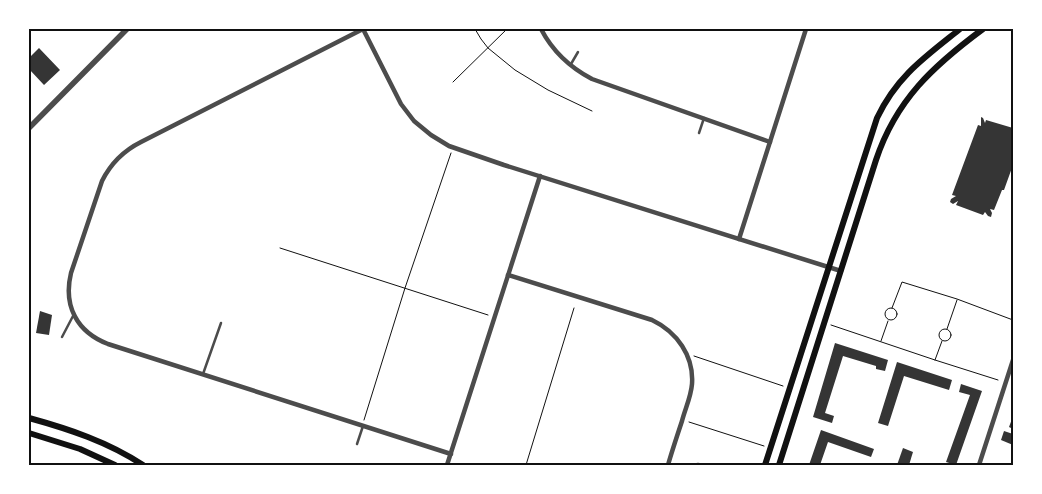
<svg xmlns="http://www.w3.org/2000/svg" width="1042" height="494" font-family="'DejaVu Sans',sans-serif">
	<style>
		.building { fill: #353535 }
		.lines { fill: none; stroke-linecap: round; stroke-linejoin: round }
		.path { stroke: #111; stroke-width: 1 }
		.service { stroke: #4c4c4c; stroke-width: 2.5 }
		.minor { stroke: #4c4c4c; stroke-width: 4.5 }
		.tertiary { stroke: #4c4c4c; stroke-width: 5.5 }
		.secondary { stroke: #111; stroke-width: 6 }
		.neatline { fill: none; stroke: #111; stroke-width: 2 }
	</style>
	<rect width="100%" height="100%" fill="#fff"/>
	<g class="building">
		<polygon points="39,48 60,70 44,85 29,69 29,53 31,56"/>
		<polygon points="981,117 983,118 985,123 986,120 1013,128 1013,154 1011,161 1013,162 1013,165 1004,190 1002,190 994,210 990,209 992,213 991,217 988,216 985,212 983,215 956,205 958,201 953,204 950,202 951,199 956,196 952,195 978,125 981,126"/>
		<polygon points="40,311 52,315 49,335 36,333"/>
		<polygon points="835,343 888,360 885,371 876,369 876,366 843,356 825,413 834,416 832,423 813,417"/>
		<polygon points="897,362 952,380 949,390 904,376 888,426 878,423"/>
		<polygon points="961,384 982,391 956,465 946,462 970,395 959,392"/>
		<polygon points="1012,419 1013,419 1013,429 1009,427"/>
		<polygon points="821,430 874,449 871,457 828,442 820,465 809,465"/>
		<polygon points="1004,431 1013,434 1013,445 1001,440"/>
		<polygon points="903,448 913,452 909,465 897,465"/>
	</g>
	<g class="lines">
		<g class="path">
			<polyline points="475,29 481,39 488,48 515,70 548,90 592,111"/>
			<polyline points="453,82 507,29"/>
			<polyline points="280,248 488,315"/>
			<circle cx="891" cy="314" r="6"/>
			<polyline points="892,308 902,282 957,299 1013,320"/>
			<polyline points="831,325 935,360 998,380"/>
			<circle cx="945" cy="335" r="6"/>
			<polyline points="947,329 957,300"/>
			<polyline points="881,341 888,321"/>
			<polyline points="694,356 783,386"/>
			<polyline points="935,360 942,341"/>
			<polyline points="364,420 405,288 451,153"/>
			<polyline points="689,422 764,446"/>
			<polyline points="526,465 574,308"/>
		</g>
		<g class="service">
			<polyline points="571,64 578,52"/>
			<polyline points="699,133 704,118"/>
			<polyline points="62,337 73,316"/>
			<polyline points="203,374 221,323"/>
			<polyline points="357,444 363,426"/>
			<polyline points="692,465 698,464 704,465"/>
		</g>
		<g class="minor">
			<path d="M363,29L141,142C123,151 111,163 102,181L71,273C63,306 77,332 108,344L451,454"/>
			<polyline points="363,29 401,104 414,121 431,135 449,146 504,165 841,271"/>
			<path d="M541,29C553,52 569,67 592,79L770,142"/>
			<polyline points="739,239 806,29"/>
			<path d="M508,275L652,320C677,332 694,356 692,384C691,397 685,409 682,421C677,436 672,451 668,465"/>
			<polyline points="447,465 540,176"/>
			<polyline points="979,465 1013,360"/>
		</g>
		<polyline class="tertiary" points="29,128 127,29"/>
		<g class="secondary">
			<path d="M29,418C69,429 108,442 143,465"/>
			<polyline points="29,433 80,449 115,465"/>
			<path d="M765,465L877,118C897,76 925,57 960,29"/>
			<path d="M779,465L876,160C896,100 933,66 983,29"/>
		</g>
	</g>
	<rect width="1042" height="494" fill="none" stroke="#ffffff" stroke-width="60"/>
	<rect x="30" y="30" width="982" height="434" class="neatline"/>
</svg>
